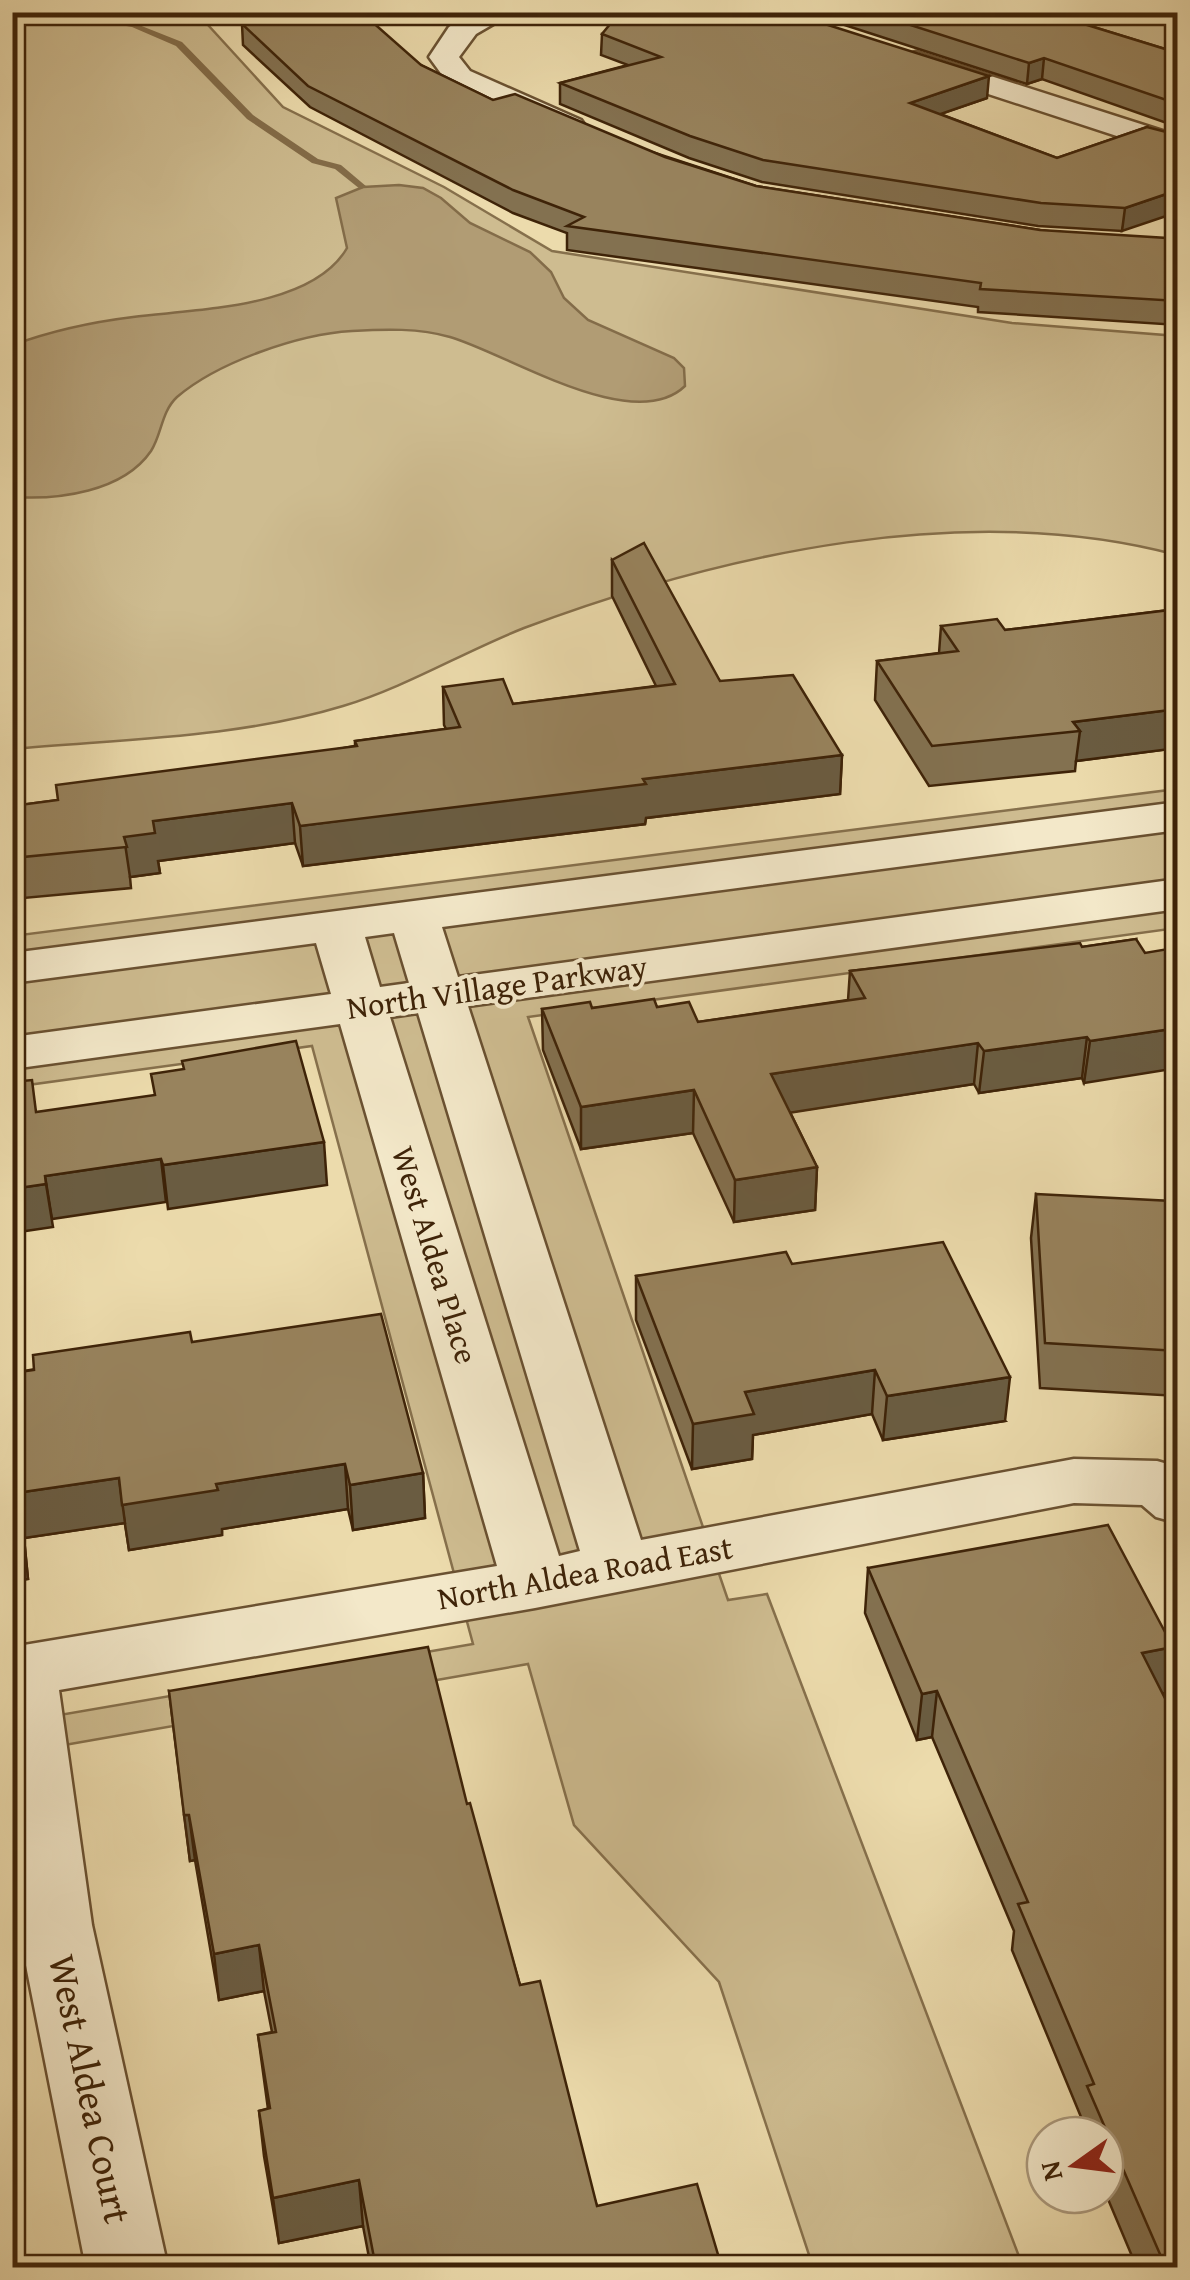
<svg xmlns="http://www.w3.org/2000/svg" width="1190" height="2280" font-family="'Gentium Book Plus',serif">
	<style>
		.green { fill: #cebc90; stroke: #86704c; stroke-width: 2.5 }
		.water { fill: #b19c74; stroke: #836c49; stroke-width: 2.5 }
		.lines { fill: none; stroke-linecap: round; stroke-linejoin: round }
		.stream { fill: #836c49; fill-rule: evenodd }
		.street-casing { stroke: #6a5131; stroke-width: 5 }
		.street { fill: #f3e8c9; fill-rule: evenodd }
		.wall { fill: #837150; stroke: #3e2308; stroke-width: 2.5 }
		.shaded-wall { fill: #6a5c41; stroke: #3e2308; stroke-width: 2.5 }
		.building { fill: #98835d; stroke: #3e2308; stroke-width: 2.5 }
		.labels { text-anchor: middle; stroke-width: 8; stroke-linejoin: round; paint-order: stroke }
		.street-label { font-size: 32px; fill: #3e2308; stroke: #f3e8c9 }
		.near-street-label { font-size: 38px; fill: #3e2308; stroke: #f3e8c9 }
	</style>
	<rect width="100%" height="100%" fill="#ecdbac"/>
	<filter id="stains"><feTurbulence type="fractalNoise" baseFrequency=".002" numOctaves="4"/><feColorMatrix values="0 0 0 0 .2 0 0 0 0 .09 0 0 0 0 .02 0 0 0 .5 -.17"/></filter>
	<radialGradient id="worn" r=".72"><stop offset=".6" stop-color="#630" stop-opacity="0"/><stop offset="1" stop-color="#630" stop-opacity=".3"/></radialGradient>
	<g class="green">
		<path d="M13,13H197L283,107L444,187L552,251L1012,323L1177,336V555C967,499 724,553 524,628C463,652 406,687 343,706C238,738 121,739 13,749Z"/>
		<polygon points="1013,13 1177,13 1177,62"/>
		<polygon points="1177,789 1177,928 528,1017 728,1600 767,1594 1023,2267 813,2267 719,1982 574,1825 528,1664 13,1754 13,1723 473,1644 312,1046 13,1087 12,936"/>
	</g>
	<path class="water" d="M399,185L423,188L441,198L470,223L530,252L551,272L564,298L588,320L674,358L684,368L685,386C633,436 506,353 450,337C419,328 385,329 352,331C299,334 218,362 177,397C161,412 162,434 151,451C123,492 58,500 13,497V345C51,331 92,322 133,317C194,309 312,309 347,248L336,198L363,187Z"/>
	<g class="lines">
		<polygon class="stream" points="12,12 81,14 134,23 182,42 253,115 318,159 341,165 367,187 360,189 335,169 312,163 247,119 176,46 132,27 81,18 12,15"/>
		<defs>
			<g id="street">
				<polygon points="472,12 514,12 476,34 459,57 470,71 581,120 586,127 581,134 559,134 448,83 429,57 449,27"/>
				<polygon points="916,52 1178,136 1178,156 906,67 901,61 906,55"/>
				<path d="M1178,802V830L442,927L458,977L1178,879V909L468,1006L641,1540L1074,1459L1157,1461L1178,1467V1523L1156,1517L1142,1505L1074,1503L535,1608L59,1690L92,1925L168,2268H86L18,1925L12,1876V1647L497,1566L340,1024L12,1069V1037L331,994L316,943L12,983V953ZM394,933L409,983L380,987L365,937ZM418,1013L580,1551L559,1556L390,1017Z"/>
			</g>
		</defs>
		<use href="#street" class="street-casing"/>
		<use href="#street" class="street"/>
	</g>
	<g class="wall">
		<polygon points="796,12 1045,12 1178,53 1178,127 1042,79 1027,84 823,18"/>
		<polygon points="242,24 421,65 493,100 756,186 1040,230 1178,249 1178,325 978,312 978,307 567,250 567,233 513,213 310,107 243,45"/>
		<polygon points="602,34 987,98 940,114 1057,158 1147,127 1122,231 1038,226 762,182 689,158 560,104 560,83 628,65 601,55"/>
		<polygon points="612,560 720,681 842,755 840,794 646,818 645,824 303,866 295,843 158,861 160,873 130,877 131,888 13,899 12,806 58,800 355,746 355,741 446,729 444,725 443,687 513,704 656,686 612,596"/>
		<polygon points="1178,609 1178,748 1076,761 1075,771 929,786 875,700 877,661 939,653 941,626 1005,630"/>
		<polygon points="1136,939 1084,1083 1082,1078 979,1093 974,1084 790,1112 817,1167 815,1210 734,1222 693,1133 581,1149 543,1050 542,1009 657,1007 698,1022 848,1000 850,971 1082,947"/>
		<polygon points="1036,1194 1178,1251 1178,1396 1040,1388 1031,1238"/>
		<polygon points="792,1264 1005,1421 883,1440 872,1414 753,1435 752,1459 692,1469 636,1320 636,1276"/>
		<polygon points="192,1342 423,1473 425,1518 353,1530 348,1509 222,1529 222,1535 129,1550 125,1523 24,1538 28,1579 12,1581 12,1373"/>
		<polygon points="868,1568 1165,1693 1162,1694 1178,2268 1137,2268 1105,2192 1105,2135 1080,2135 1079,2131 1081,2117 1012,1950 1014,1931 932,1737 917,1740 865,1613"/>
		<polygon points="169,1691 467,1804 520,1985 597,2206 722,2268 371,2268 363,2226 279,2243 264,2156 259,2111 268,2109 258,2035 272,2032 264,1991 219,2000 195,1860 190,1861"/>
	</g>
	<g class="shaded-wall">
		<polygon points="1044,58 1042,79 1027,84 1029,63"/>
		<polygon points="989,76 987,98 909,125 910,103"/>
		<polygon points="1178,190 1178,212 1122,231 1125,208"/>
		<polygon points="1178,709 1178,748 1076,761 1080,731 1073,722"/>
		<polygon points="842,755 840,794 646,818 645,824 303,866 300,826 643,779"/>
		<polygon points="292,803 295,843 158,861 160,873 130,877 124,837 153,821"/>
		<polygon points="1178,1028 1178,1068 1084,1083 1090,1041"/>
		<polygon points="1087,1037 1082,1078 979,1093 984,1051"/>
		<polygon points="978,1043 974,1084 769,1116 771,1074"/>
		<polygon points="694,1090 693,1133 581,1149 581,1107"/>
		<polygon points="324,1142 327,1185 168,1209 163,1165"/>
		<polygon points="161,1159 166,1202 52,1219 45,1176"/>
		<polygon points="817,1167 815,1210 734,1222 735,1180"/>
		<polygon points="46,1184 53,1227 12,1233 12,1189"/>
		<polygon points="875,1370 872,1414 753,1435 752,1459 692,1469 693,1424 745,1392"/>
		<polygon points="1010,1377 1005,1421 883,1440 887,1396"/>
		<polygon points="345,1464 348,1509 222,1529 222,1535 129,1550 122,1505 216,1484"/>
		<polygon points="423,1473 425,1518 353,1530 350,1485"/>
		<polygon points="119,1478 125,1523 24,1538 28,1579 12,1581 12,1535 16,1493"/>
		<polygon points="1173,1647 1165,1693 1135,1699 1142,1653"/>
		<polygon points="937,1691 932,1737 917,1740 922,1694"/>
		<polygon points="184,1815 189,1815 195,1860 190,1861"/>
		<polygon points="259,1945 264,1991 219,2000 214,1954"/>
		<polygon points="359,2180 363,2226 279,2243 273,2198"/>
	</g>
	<g class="building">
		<polygon points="253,12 361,12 421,65 493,100 515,94 665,157 756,186 1040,230 1167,238 1169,248 1178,249 1178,301 980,289 981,283 567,226 584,217 513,190 308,86 242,24"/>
		<polygon points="620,12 778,12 806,18 989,76 910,103 1057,158 1147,127 1178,135 1178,190 1125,208 1041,203 763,160 690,136 560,83 661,57 602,34"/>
		<polygon points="870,12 1045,12 1178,53 1178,104 1044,58 1029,63"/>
		<polygon points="644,543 720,681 793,675 842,755 643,779 646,784 300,826 292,803 153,821 155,833 124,837 127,847 12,858 12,806 58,800 56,785 357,746 355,741 460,727 443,687 503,679 513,704 675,684 612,560"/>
		<polygon points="1178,609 1178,709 1073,722 1080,731 932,746 877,661 958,651 941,626 997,619 1005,630"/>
		<polygon points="1136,939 1145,953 1174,948 1178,954 1178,1028 1090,1041 1087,1037 984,1051 978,1043 771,1074 817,1167 735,1180 694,1090 581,1107 542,1009 590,1002 592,1008 654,999 657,1007 689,1002 698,1022 865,998 850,971 1080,943 1082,947"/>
		<polygon points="296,1041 324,1142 163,1165 161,1159 45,1176 46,1184 12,1189 12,1082 32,1080 36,1112 155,1095 151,1074 184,1069 182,1061"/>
		<polygon points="1036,1194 1172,1201 1178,1251 1178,1351 1045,1343"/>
		<polygon points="943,1242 1010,1377 887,1396 875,1370 745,1392 754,1414 693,1424 636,1276 786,1252 792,1264"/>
		<polygon points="381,1314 423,1473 350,1485 345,1464 216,1484 218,1490 122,1505 119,1478 16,1493 21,1533 12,1535 12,1373 34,1370 33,1355 190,1332 192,1342"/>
		<polygon points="1108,1525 1173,1647 1142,1653 1178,1724 1178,2268 1166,2268 1087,2086 1094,2084 1018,1904 1028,1902 937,1691 922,1694 868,1568"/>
		<polygon points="428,1647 467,1804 470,1803 520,1985 540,1981 597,2206 697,2184 722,2268 376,2268 359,2180 273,2198 259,2111 270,2108 258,2035 276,2032 259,1945 214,1954 189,1815 184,1815 169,1691"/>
	</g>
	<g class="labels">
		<g class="street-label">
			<text transform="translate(497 987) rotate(-8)" y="11">North Village Parkway</text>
			<text transform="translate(435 1255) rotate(73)" y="11">West Aldea Place</text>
			<text transform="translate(585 1573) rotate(-10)" y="11">North Aldea Road East</text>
		</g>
		<g class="near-street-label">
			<text transform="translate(90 2089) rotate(78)" y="13">West Aldea Court</text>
		</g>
	</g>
	<rect width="1190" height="2280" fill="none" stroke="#ecdbac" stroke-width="50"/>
	<rect x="15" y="15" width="1160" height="2250" fill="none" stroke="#3e2308" stroke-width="5"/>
	<rect x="25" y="25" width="1140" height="2230" fill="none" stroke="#3e2308" stroke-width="2.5"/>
	<g transform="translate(1075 2165) rotate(256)"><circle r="48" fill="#f3e8c9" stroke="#ab997c" stroke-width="2.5"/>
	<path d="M0-8L18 38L0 25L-18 38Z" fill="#8f2418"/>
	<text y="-15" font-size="28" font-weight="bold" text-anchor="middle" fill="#3e2308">N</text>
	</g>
	<rect width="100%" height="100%" filter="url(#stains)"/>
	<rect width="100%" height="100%" fill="url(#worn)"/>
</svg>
